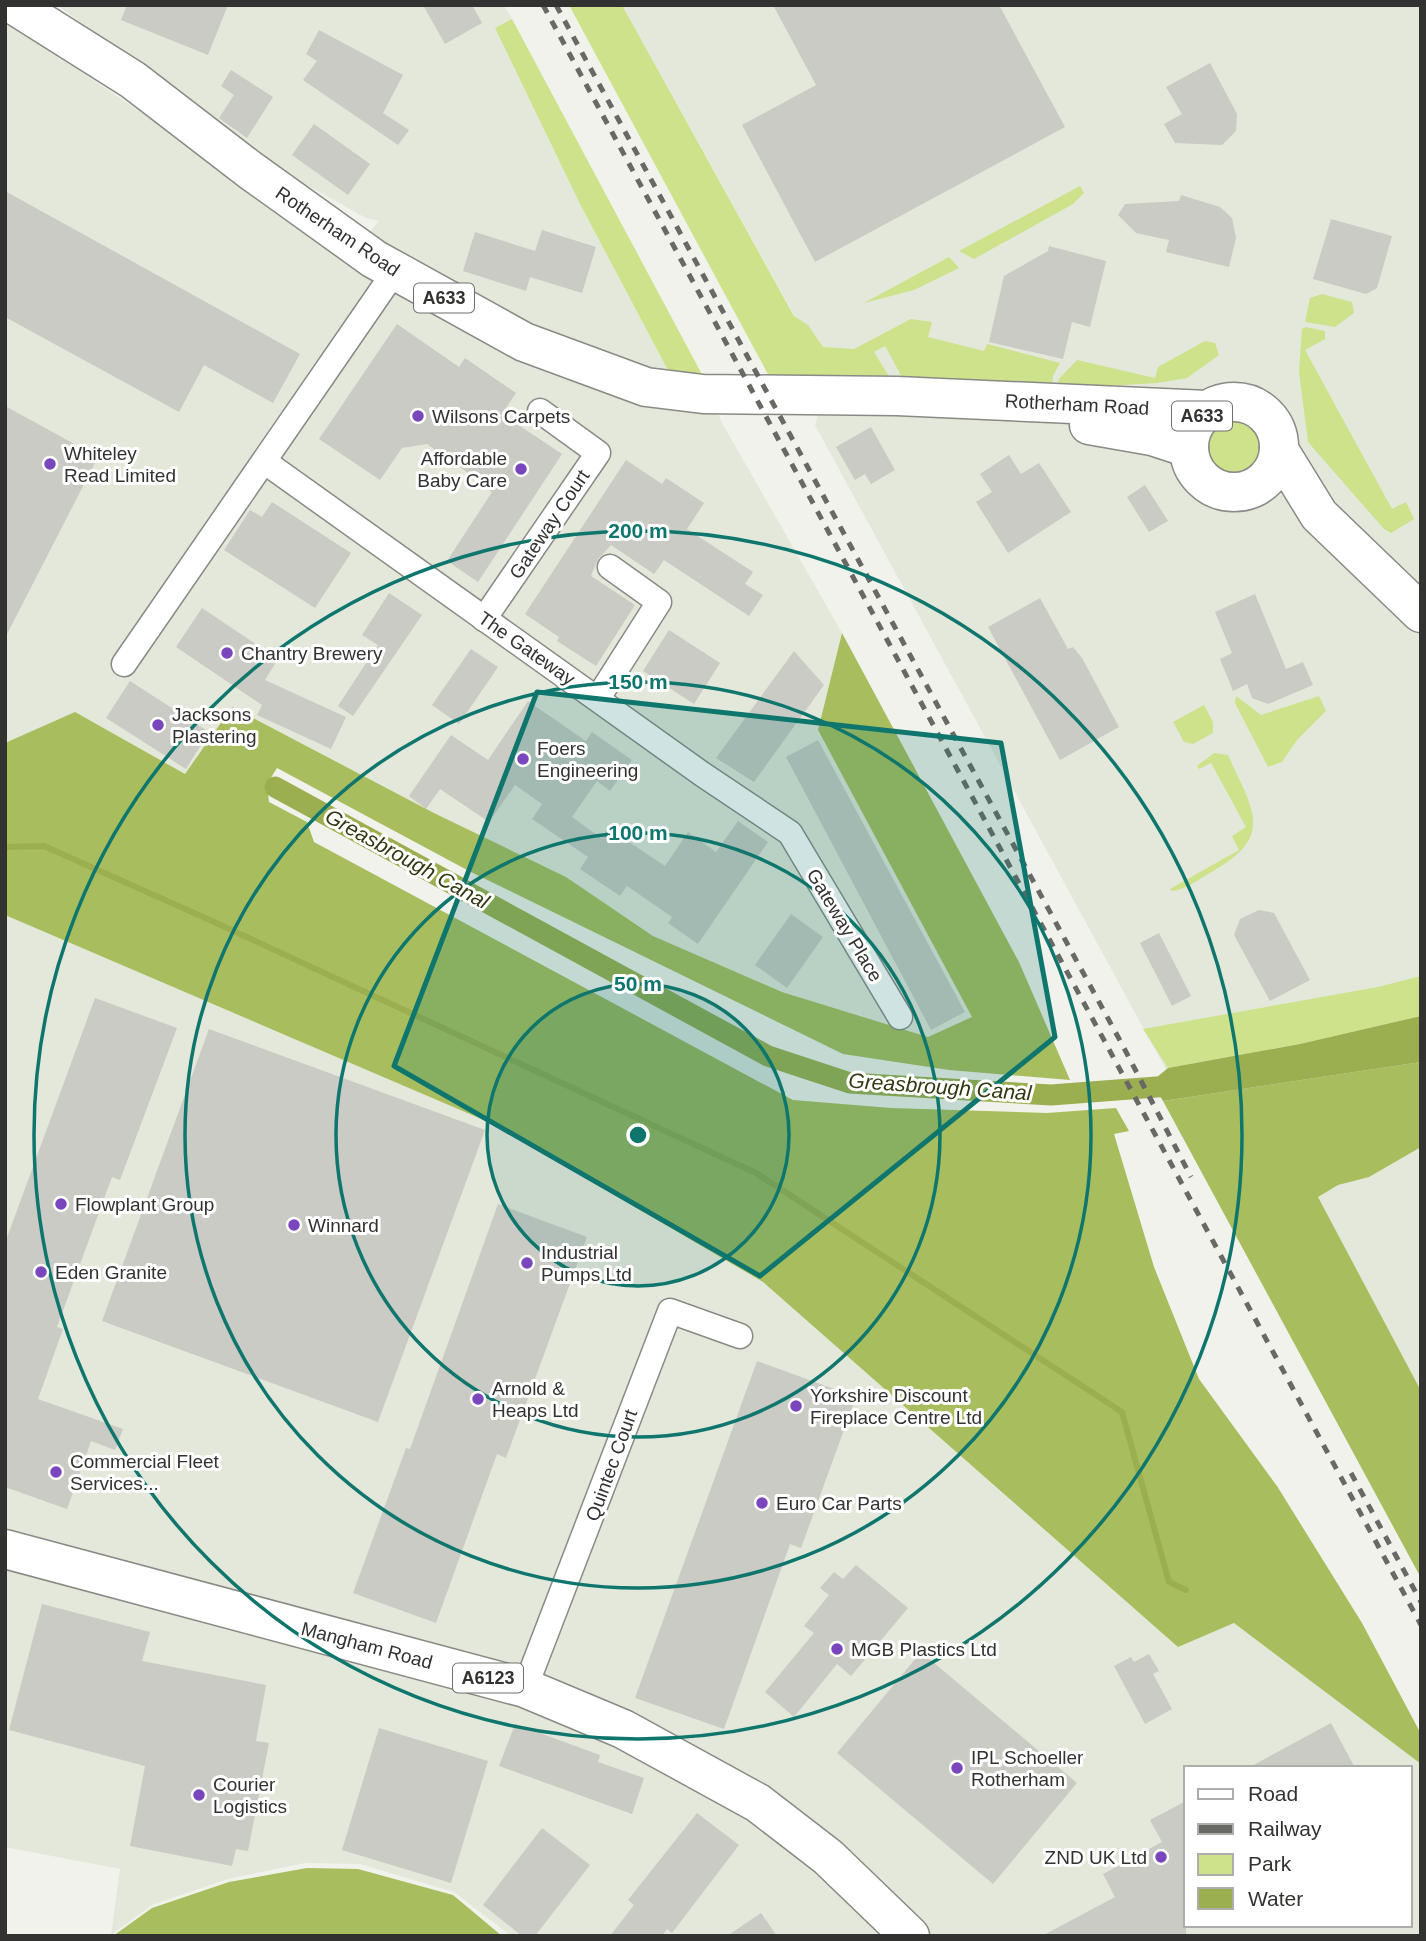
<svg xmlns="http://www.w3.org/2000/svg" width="1426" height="1941" font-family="Helvetica,sans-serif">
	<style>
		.built { fill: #e4e8da; fill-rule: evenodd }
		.green { fill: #cde28a }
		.forest { fill: #a8bd5e }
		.water { fill: #9baf50 }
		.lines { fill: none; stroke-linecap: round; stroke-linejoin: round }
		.stream { stroke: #9baf50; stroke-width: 6 }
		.canal { stroke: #9baf50; stroke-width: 21 }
		.building { fill: #c9cbc4 }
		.street-casing { stroke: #898a85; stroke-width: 27 }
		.primary-casing { stroke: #898a85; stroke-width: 41 }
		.street { stroke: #fff; stroke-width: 24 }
		.primary { stroke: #fff; stroke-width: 38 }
		.rail { stroke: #686965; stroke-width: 5; stroke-dasharray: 9 9; stroke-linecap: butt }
		.marked { fill: #0f766e; fill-opacity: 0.2; stroke: #0f766e; stroke-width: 5; stroke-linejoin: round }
		.ring { fill: none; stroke: #0f766e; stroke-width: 3.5 }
		.poi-dot { fill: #7946bd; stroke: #fff; stroke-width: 2.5 }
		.labels { text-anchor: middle; stroke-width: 6; stroke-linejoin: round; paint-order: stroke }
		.shield { fill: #fff; stroke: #70706e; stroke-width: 2 }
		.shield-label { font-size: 18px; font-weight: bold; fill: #323330 }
		.street-label { font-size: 19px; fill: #323330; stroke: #fff }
		.poi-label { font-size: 19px; fill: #323330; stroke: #fff; text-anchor: start }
		.water-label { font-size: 21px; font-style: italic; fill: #303810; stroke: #fff }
		.centre { fill: #0f766e; stroke: #fff; stroke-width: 3.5 }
		.ring-label { font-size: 21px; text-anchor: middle; font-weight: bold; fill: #0f766e; stroke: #fff; stroke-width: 6; stroke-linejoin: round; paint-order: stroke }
	</style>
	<rect width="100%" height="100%" fill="#f1f2ec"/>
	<g class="built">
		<polygon points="57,5 504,5 512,19 495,28 580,204 671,376 706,382 722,423 842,633 818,730 973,1018 928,1037 782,992 653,936 566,877 434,813 232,707 185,775 75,713 5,743 5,20 351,255 379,221 366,218 285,173"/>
		<polygon points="622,5 1421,5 1421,1538 815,425 829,378"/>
		<path d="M5,915L493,1124L763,1282L1177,1646L1234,1623L1421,1764V1936H511L454,1892L360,1864L305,1863L228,1879L152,1905L111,1935L120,1869L5,1847ZM1186,1768H1410V1925H1186Z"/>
	</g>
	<g class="green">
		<polygon points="569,5 622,5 794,316 808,325 823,347 854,349 911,319 932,322 928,337 984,351 987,344 1060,363 1053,376 1051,391 903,379 885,346 874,352 890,378 770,378"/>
		<polygon points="512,19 706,382 671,376 580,204 495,28"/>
		<polygon points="1080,186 1084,193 1073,204 974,259 959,251"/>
		<polygon points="949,257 959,268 914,290 864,303"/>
		<polygon points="1322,294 1352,302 1354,313 1335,327 1305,322 1310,298"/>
		<polygon points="1306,327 1325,331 1325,339 1305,350 1392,509 1406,502 1414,519 1391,533 1384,529 1308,442 1299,372 1302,329"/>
		<polygon points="1205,341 1215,343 1219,355 1187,378 1157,383 1057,389 1059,379 1077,360 1155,378 1158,367"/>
		<circle cx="1234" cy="446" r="29"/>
		<polygon points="1236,696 1261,715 1319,696 1326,711 1297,740 1282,762 1268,767 1235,703"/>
		<polygon points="1204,705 1213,722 1213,733 1193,744 1184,742 1173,722"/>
		<path d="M1214,753L1228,755C1253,811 1276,836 1210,873C1199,879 1184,891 1171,891L1170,889L1239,850L1232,836L1246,827L1211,763L1199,769L1197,766Z"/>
		<polygon points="1421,976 1421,1016 1300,1044 1168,1068 1143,1029 1378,987"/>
	</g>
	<g class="forest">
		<polygon points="842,633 1019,962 1070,1080 949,1070 843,1054 469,871 277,768 267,784 269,802 307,822 314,842 793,1100 891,1108 1047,1113 1116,1108 1129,1131 1114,1134 1154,1267 1199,1379 1277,1486 1362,1623 1421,1734 1421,1764 1234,1623 1178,1647 763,1282 493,1124 5,915 5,743 75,712 185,774 232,707 434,813 566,877 653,936 782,992 928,1037 972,1017 818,730"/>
		<polygon points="1421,1062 1421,1147 1369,1177 1338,1185 1318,1197 1421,1391 1421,1578 1163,1101"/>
		<polygon points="307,1868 358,1869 453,1895 502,1936 113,1936 152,1908 229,1882"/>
	</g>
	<polygon class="water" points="1421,1016 1421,1062 1163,1101 1151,1082 1168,1068 1300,1044"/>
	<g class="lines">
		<polyline class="stream" points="5,847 44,846 212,921 756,1173 1122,1412 1169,1582 1186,1590"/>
		<polyline class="canal" points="275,787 768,1056 850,1083 1051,1095 1183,1085"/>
	</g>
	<g class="building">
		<polygon points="127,5 228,5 208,55 121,20"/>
		<polygon points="423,5 472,5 482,23 445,44"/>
		<polygon points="773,5 999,5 1065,127 815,262 742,125 816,85"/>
		<polygon points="319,30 403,75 383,113 409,130 398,145 303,80 317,61 306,54"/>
		<polygon points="1210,63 1237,114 1236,131 1222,145 1175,143 1164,124 1182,114 1166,87"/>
		<polygon points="231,70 273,97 247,138 219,118 234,95 221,86"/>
		<polygon points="314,124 370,164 348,195 292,155"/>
		<polygon points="5,191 300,354 273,403 204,365 179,412 5,317"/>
		<polygon points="1181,195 1220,207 1232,218 1236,238 1229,267 1166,252 1169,240 1136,233 1118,215 1125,204 1179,201"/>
		<polygon points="1331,219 1392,236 1377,288 1366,294 1313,279"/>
		<polygon points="542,230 596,247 582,293 530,277 526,291 463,271 475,232 535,251"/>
		<polygon points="1049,246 1106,261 1090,327 1072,322 1063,359 989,342 1004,276 1048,251"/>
		<polygon points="397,324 459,367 465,358 516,393 502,414 562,454 478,582 447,561 492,492 479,484 481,482 427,444 402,448 380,480 319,439"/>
		<polygon points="5,406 98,457 5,638"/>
		<polygon points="871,427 895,470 871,484 865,474 855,480 836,447"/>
		<polygon points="1009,455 1021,474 1039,463 1071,512 1008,553 976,502 992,492 980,474"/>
		<polygon points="626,460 662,484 666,478 704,503 687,529 753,572 745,584 763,595 749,616 664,560 654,574 611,545 598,559 591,576 635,605 596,666 557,641 559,637 525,614"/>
		<polygon points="1145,485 1168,521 1149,532 1127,497"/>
		<polygon points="272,502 351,553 315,608 224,550 250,510 262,517"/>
		<polygon points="389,593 422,615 353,716 338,706 378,645 362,635"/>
		<polygon points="1255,594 1286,669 1303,662 1313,685 1268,704 1252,698 1247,684 1233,691 1220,659 1232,653 1215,612"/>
		<polygon points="1040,598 1068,649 1073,647 1082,658 1119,727 1060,760 988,627"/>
		<polygon points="202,608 278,659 265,680 346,717 331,749 257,715 262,705 176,647"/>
		<polygon points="669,630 720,663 694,704 643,671"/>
		<polygon points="471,649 498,667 459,724 432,705"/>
		<polygon points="794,651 824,685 754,782 716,758"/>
		<polygon points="130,681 209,732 186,769 106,718"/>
		<polygon points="528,701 586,741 592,732 632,760 610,791 597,781 572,817 601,838 608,828 665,866 688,832 716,852 738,821 768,842 698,944 668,923 672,917 627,886 620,896 580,869 588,857 532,819 542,804 515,785 489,822 440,789 426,809 409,796 451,735 488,760"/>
		<polygon points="818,740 965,1012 931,1030 786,757"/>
		<polygon points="1259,910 1274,913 1310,980 1270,1001 1234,935 1240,919"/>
		<polygon points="791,914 823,937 787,988 755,965"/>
		<polygon points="1159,933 1191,996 1172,1006 1140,943"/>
		<polygon points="95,998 177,1028 120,1180 112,1177 57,1327 63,1329 38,1399 123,1429 115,1450 91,1441 67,1509 5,1487 5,1243"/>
		<polygon points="209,1029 485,1130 378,1422 102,1321"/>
		<polygon points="498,1204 587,1237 506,1458 497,1454 436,1623 353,1593 406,1448 410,1449"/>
		<polygon points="757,1361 856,1397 801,1548 790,1544 724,1729 635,1698"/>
		<polygon points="856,1565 908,1608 851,1676 837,1664 794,1717 765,1692 814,1633 804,1626 829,1595 820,1588 834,1572 843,1579"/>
		<polygon points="42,1604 150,1632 142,1661 266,1685 256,1741 269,1743 248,1851 236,1849 232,1866 130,1846 145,1766 9,1730"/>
		<polygon points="921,1652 1077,1783 993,1884 837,1753"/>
		<polygon points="1149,1654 1159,1671 1153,1674 1172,1709 1145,1724 1114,1666 1131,1657 1134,1662"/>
		<polygon points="1331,1723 1355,1768 1248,1768"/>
		<polygon points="515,1724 600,1755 598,1762 644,1778 632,1814 499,1766"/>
		<polygon points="379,1728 488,1761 451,1883 342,1850"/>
		<polygon points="1186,1801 1186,1936 1042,1936 1115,1897 1103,1874 1162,1842 1150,1820"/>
		<polygon points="697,1813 739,1845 672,1933 667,1929 662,1936 610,1936 634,1905 628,1900"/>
		<polygon points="542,1828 590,1865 535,1936 522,1936 483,1905"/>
		<polygon points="761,1913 777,1936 727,1936"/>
	</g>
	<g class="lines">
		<defs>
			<g id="street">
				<polyline points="265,462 702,774 790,833 900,1017"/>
				<polyline points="484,619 598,453 540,411"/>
				<polyline points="124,664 395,271"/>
				<polyline points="598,698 659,602 610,567"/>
				<polyline points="525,1688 670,1311 740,1336"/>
			</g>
			<g id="primary">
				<polyline points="14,5 133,80 250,170 374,259 524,342 646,387 703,394 897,396 1207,410"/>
				<circle cx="1234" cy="447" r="45"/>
				<polyline points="1089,425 1152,436 1189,448"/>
				<polyline points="1279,450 1319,515 1421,613"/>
				<polyline points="5,1549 525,1688 623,1729 758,1803 828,1857 910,1936"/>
			</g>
		</defs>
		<use href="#street" class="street-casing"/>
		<use href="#primary" class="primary-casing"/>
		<use href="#street" class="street"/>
		<use href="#primary" class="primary"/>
		<g class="rail">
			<polyline points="543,5 1421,1625"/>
			<polyline points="556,5 1123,1046 1191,1177"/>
			<polyline points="1351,1473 1421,1602"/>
		</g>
	</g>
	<path class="marked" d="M537,692L1001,743L1055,1037L760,1276L394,1066Z"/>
	<circle cx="638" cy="1135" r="151" fill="#0f766e" fill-opacity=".12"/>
	<g class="ring">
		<circle cx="638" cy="1135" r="151"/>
		<circle cx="638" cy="1135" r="302"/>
		<circle cx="638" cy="1135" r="453"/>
		<circle cx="638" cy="1135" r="604"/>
	</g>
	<g class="poi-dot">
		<circle cx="418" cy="416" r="7"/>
		<circle cx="50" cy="464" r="7"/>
		<circle cx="521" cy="469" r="7"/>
		<circle cx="227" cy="653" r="7"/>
		<circle cx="158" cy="725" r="7"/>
		<circle cx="523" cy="759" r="7"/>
		<circle cx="61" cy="1204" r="7"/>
		<circle cx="294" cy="1225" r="7"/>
		<circle cx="527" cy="1263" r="7"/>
		<circle cx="41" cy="1272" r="7"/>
		<circle cx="478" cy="1399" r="7"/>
		<circle cx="796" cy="1406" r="7"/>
		<circle cx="56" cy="1472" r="7"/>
		<circle cx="762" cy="1503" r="7"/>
		<circle cx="837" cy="1649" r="7"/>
		<circle cx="957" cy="1768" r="7"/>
		<circle cx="199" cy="1795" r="7"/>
		<circle cx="1161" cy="1857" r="7"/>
	</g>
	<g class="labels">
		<g class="shield">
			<rect x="414" y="283.5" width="60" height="29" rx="5"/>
			<rect x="1172" y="401.5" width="60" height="29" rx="5"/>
			<rect x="453" y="1663.5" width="70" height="29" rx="5"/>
		</g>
		<g class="shield-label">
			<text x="444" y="304">A633</text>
			<text x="1202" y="422">A633</text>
			<text x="488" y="1684">A6123</text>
		</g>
		<g class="street-label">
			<text transform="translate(338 231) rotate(34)" y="7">Rotherham Road</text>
			<text transform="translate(1077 404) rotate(3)" y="7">Rotherham Road</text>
			<text transform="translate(549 524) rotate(-56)" y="7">Gateway Court</text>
			<text transform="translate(527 648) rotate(35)" y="7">The Gateway</text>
			<text transform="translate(845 925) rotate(59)" y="7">Gateway Place</text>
			<text transform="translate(611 1465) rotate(-70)" y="7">Quintec Court</text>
			<text transform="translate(367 1645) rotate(15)" y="7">Mangham Road</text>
		</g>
		<g class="poi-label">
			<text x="432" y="423">Wilsons Carpets</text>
			<text x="64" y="460">Whiteley<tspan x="64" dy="22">Read Limited</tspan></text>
			<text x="507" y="465" text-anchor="end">Affordable<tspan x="507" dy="22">Baby Care</tspan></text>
			<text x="241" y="660">Chantry Brewery</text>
			<text x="172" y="721">Jacksons<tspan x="172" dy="22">Plastering</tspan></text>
			<text x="537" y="755">Foers<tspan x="537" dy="22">Engineering</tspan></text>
			<text x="75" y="1211">Flowplant Group</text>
			<text x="308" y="1232">Winnard</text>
			<text x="541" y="1259">Industrial<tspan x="541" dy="22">Pumps Ltd</tspan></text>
			<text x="55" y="1279">Eden Granite</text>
			<text x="492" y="1395">Arnold &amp;<tspan x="492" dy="22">Heaps Ltd</tspan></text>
			<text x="810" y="1402">Yorkshire Discount<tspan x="810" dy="22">Fireplace Centre Ltd</tspan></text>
			<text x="70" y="1468">Commercial Fleet<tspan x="70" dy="22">Services...</tspan></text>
			<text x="776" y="1510">Euro Car Parts</text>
			<text x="851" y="1656">MGB Plastics Ltd</text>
			<text x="971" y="1764">IPL Schoeller<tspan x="971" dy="22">Rotherham</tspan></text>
			<text x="213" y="1791">Courier<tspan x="213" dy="22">Logistics</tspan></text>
			<text x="1147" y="1864" text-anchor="end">ZND UK Ltd</text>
		</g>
		<g class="water-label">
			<text transform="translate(407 859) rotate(29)" y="7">Greasbrough Canal</text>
			<text transform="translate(940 1087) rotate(4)" y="7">Greasbrough Canal</text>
		</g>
	</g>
	<circle cx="638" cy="1135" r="10" class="centre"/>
	<g class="ring-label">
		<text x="638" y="538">200 m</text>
		<text x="638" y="689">150 m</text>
		<text x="638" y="840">100 m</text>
		<text x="638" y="991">50 m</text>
	</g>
	<rect width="1426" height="1941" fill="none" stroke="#323330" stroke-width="14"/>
	<rect x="1184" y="1766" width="228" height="161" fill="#ffffff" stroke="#adadac" stroke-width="2"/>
	<rect x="1198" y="1789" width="35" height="10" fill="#ffffff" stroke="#adadac" stroke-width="2"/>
	<text x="1248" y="1801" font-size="21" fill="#323330">Road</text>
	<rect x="1198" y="1824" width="35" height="10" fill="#686965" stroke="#adadac" stroke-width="2"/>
	<text x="1248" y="1836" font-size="21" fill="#323330">Railway</text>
	<rect x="1198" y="1854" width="35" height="21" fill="#cde28a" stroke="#adadac" stroke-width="2"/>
	<text x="1248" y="1871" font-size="21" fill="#323330">Park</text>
	<rect x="1198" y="1888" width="35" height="21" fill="#9baf50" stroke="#adadac" stroke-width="2"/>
	<text x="1248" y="1906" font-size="21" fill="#323330">Water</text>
</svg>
